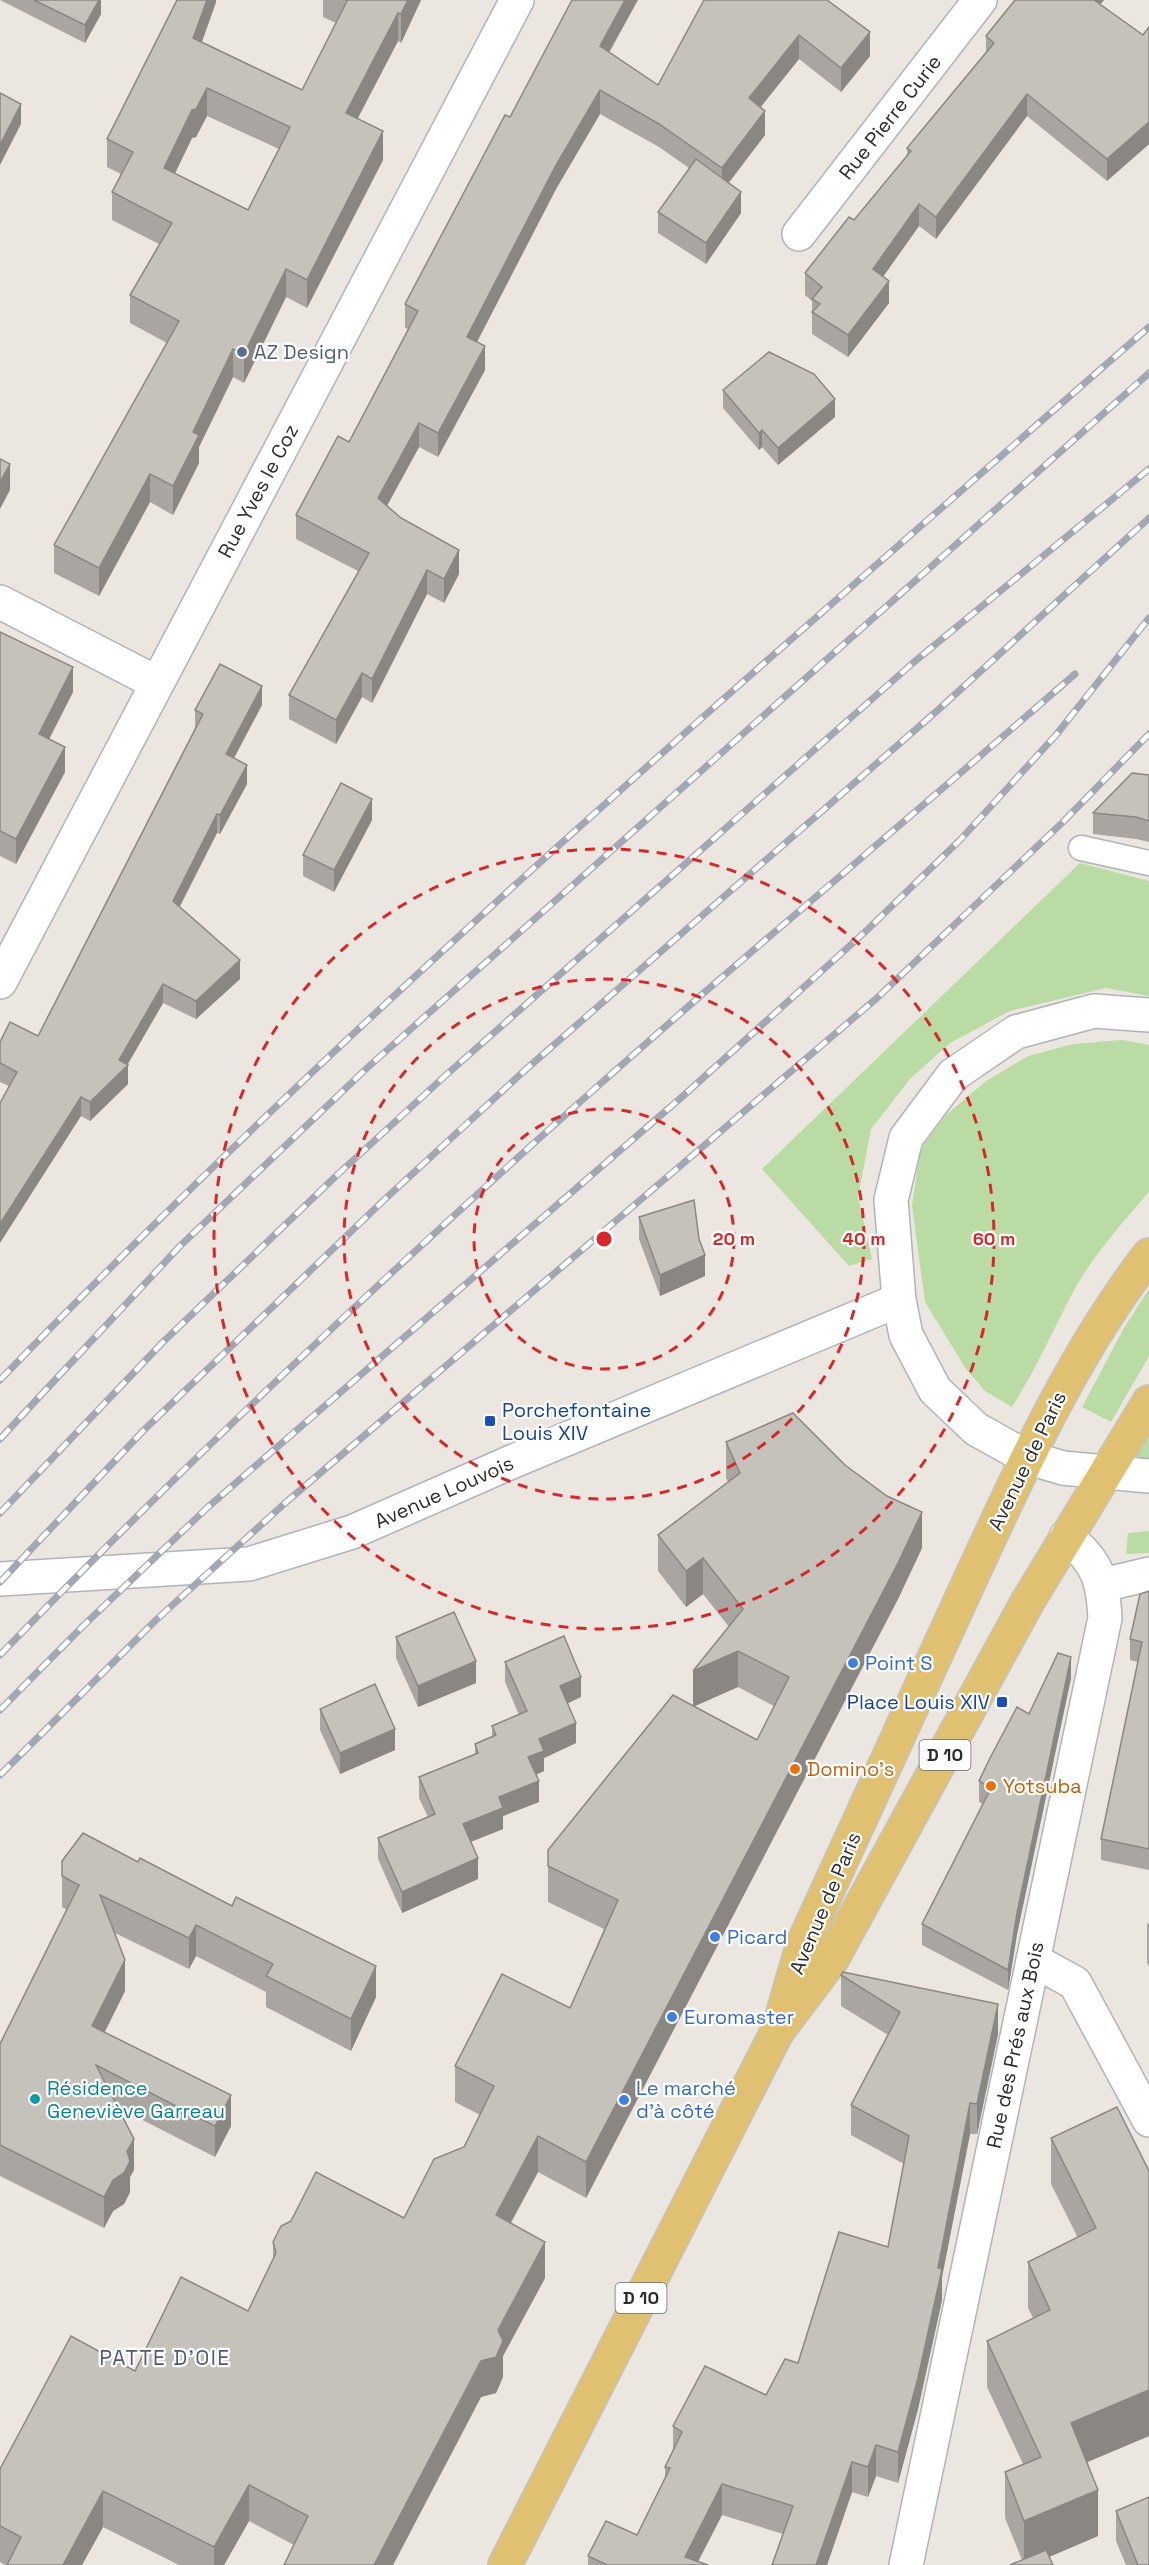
<svg xmlns="http://www.w3.org/2000/svg" width="1149" height="2565" font-family="'Space Grotesk',sans-serif">
	<style>
		.grass { fill: #badba4 }
		.lines { fill: none; stroke-linecap: round; stroke-linejoin: round }
		.lane-casing { stroke: #b1b3bb; stroke-width: 27 }
		.street-casing { stroke: #b1b3bb; stroke-width: 36 }
		.secondary-casing { stroke: #b1b3bb; stroke-width: 36 }
		.primary-casing { stroke: #c4c4c4; stroke-width: 36 }
		.lane { stroke: #fff; stroke-width: 24 }
		.street { stroke: #fff; stroke-width: 33 }
		.secondary { stroke: #fff; stroke-width: 33 }
		.primary { stroke: #e0c071; stroke-width: 33 }
		.rail-casing { stroke: #a3a7b4; stroke-width: 7 }
		.rail { stroke: #fff; stroke-width: 4.5; stroke-dasharray: 14; stroke-linecap: butt }
		.wall { fill: #a9a6a1; fill-rule: evenodd }
		.shaded-wall { fill: #8a8783 }
		.building { fill: #c5c1bb; stroke: #8a8783; stroke-width: 1.5; fill-rule: evenodd }
		.ring { fill: none; stroke: #d62828; stroke-width: 3; stroke-dasharray: 10 8 }
		.service-dot { fill: #5c6f8a; stroke: #fff; stroke-width: 2 }
		.transit-dot { fill: #1a4fb4; stroke: #fff; stroke-width: 2 }
		.shop-dot { fill: #3f7fe0; stroke: #fff; stroke-width: 2 }
		.food-dot { fill: #e8710a; stroke: #fff; stroke-width: 2 }
		.culture-dot { fill: #0f9aa8; stroke: #fff; stroke-width: 2 }
		.labels { text-anchor: middle; stroke-width: 4.5; stroke-linejoin: round; paint-order: stroke }
		.shield { fill: #fff; stroke: #6b6b6b; stroke-width: 1.5 }
		.shield-label { font-size: 18px; font-weight: bold; fill: #2c2c2c }
		.street-label { font-size: 20px; fill: #2c2c2c; stroke: #fff }
		.service-label { font-size: 20px; fill: #4e5e75; stroke: #fff; text-anchor: start }
		.transit-label { font-size: 20px; fill: #164399; stroke: #fff; text-anchor: start }
		.shop-label { font-size: 20px; fill: #366cbe; stroke: #fff; text-anchor: start }
		.food-label { font-size: 20px; fill: #c56008; stroke: #fff; text-anchor: start }
		.culture-label { font-size: 20px; fill: #0d838f; stroke: #fff; text-anchor: start }
		.neighbourhood-label { font-size: 21px; letter-spacing: 1.5px; fill: #525a78; stroke: #fff }
		.centre { fill: #d62828; stroke: #fff; stroke-width: 3 }
		.ring-label { font-size: 18px; text-anchor: middle; font-weight: bold; fill: #d62828; stroke: #fff; stroke-width: 4.5; stroke-linejoin: round; paint-order: stroke }
	</style>
	<rect width="100%" height="100%" fill="#ece6e0"/>
	<g class="grass">
		<polygon points="1080,863 1149,881 1149,996 1106,988 1010,1011 950,1043 910,1079 871,1129 858,1197 872,1259 849,1266 762,1169"/>
		<path d="M1122,1040L1149,1045V1192C1122,1223 1089,1260 1071,1296C1051,1334 1035,1371 1012,1407L985,1391L966,1369L925,1302L912,1206L920,1150L946,1115L986,1081L1028,1056L1073,1044Z"/>
		<polygon points="1149,1289 1149,1356 1111,1422 1082,1407 1124,1328"/>
		<polygon points="1149,1437 1149,1460 1134,1459"/>
		<polygon points="1149,1531 1149,1553 1126,1554 1128,1533"/>
	</g>
	<g class="lines">
		<defs>
			<polyline id="lane" points="1081,848 1149,863"/>
			<g id="street">
				<polyline points="799,234 980,0"/>
				<polyline points="0,602 157,683"/>
				<polyline points="1103,1585 1149,1574"/>
				<polyline points="1033,1960 1075,1983 1149,2120"/>
				<path d="M906,2565L1105,1618C1103,1581 1098,1561 1066,1537"/>
			</g>
			<g id="secondary">
				<polyline points="0,982 517,0"/>
				<polyline points="1149,1015 1094,1011 1016,1032 953,1075 906,1138 891,1200 899,1300 906,1335 935,1390 976,1429 1026,1457 1063,1468 1149,1476"/>
				<polyline points="0,1579 249,1564 352,1532 509,1463 899,1300"/>
			</g>
			<g id="primary">
				<path d="M783,2013L803,1944C857,1827 911,1710 964,1593C1018,1476 1070,1358 1149,1255"/>
				<polyline points="505,2565 777,2032 832,1959 1028,1601 1149,1402"/>
			</g>
		</defs>
		<use href="#lane" class="lane-casing"/>
		<use href="#street" class="street-casing"/>
		<use href="#secondary" class="secondary-casing"/>
		<use href="#primary" class="primary-casing"/>
		<use href="#lane" class="lane"/>
		<use href="#street" class="street"/>
		<use href="#secondary" class="secondary"/>
		<use href="#primary" class="primary"/>
		<defs>
			<g id="rail">
				<path d="M0,1380C361,1006 758,669 1149,327"/>
				<polyline points="0,1439 180,1246 367,1068 1149,373"/>
				<polyline points="0,1513 162,1343 336,1176 446,1075 914,662 1149,469"/>
				<polyline points="0,1582 144,1430 384,1200 524,1071 938,710 1149,518"/>
				<path d="M0,1655C222,1425 457,1208 698,998C823,890 950,783 1075,674"/>
				<polyline points="0,1710 83,1626 208,1507 683,1096 865,932 961,839 1056,735 1149,618"/>
				<polyline points="0,1775 156,1620 284,1504 877,998 1064,821 1149,734"/>
			</g>
		</defs>
		<use href="#rail" class="rail-casing"/>
		<use href="#rail" class="rail"/>
	</g>
	<g class="wall">
		<polygon points="0,0 101,0 101,14 85,43"/>
		<path d="M216,0V2L202,42L302,90L336,23L323,17V0H421L401,43L398,41L357,119L383,160L307,308L286,297L244,383L233,377L199,447V463L173,515L150,502L99,596L54,573V545L167,343L130,323V295L159,244L112,220V192L121,174L107,167V139ZM207,116L279,149L248,210L175,173L192,138L196,137Z"/>
		<polygon points="704,0 870,56 841,92 799,59 760,107 765,135 729,183 741,213 706,264 658,233 658,212 689,168 659,147 600,114 556,189 477,342 485,370 438,457 419,447 387,506 459,574 444,603 427,594 372,703 362,697 336,744 289,719 289,695 358,571 296,539 296,515 349,442 408,329 405,328 405,304 510,117 610,52 658,85"/>
		<polygon points="1015,0 1104,0 1100,4 1143,35 1149,27 1149,144 1107,181 1027,116 936,239 919,226 883,276 889,303 848,357 812,334 812,301 805,295 805,273 854,220 907,156 907,148 986,52 986,36"/>
		<polygon points="723,390 835,417 778,465 762,447 759,450 723,408"/>
		<polygon points="0,632 73,692 49,739 65,772 16,864 0,856"/>
		<polygon points="262,705 234,758 247,784 220,834 217,833 179,907 240,979 196,1019 163,1003 127,1065 128,1084 90,1121 81,1116 9,1086 0,1082 0,1042 38,1036 195,728 195,710"/>
		<polygon points="1149,775 1149,842 1136,839 1093,834 1093,813"/>
		<polygon points="372,820 334,892 303,876 303,855"/>
		<polygon points="639,1217 699,1239 705,1276 660,1296 639,1239"/>
		<path d="M726,1442L922,1548L898,1599L586,2198L538,2172L511,2223L545,2278L503,2356V2377L496,2393L481,2397L393,2565H284L294,2545L249,2521L224,2565H179L103,2527L82,2565H5L0,2562V2469L135,2371L248,2311L273,2259V2242L404,2218L464,2147L480,2115L455,2102V2066L570,2008L604,1929L548,1902V1850L693,1705L729,1627L703,1594L686,1607L658,1571V1535L728,1482L726,1478ZM738,1687L774,1706L757,1740L694,1706Z"/>
		<polygon points="1149,1591 1149,1870 1101,1860 1101,1839 1138,1662 1130,1660 1130,1639"/>
		<polygon points="396,1637 476,1683 418,1707 396,1658"/>
		<polygon points="505,1662 581,1697 567,1703 576,1743 544,1758 544,1771 536,1775 539,1802 503,1816 503,1829 470,1842 478,1879 402,1913 378,1859 378,1838 428,1817 419,1798 419,1777 475,1754 475,1744 492,1737 492,1726 519,1715 505,1682"/>
		<polygon points="1071,1678 1017,1934 1008,1990 922,1945 922,1924 983,1804 979,1802 979,1781 1029,1714"/>
		<polygon points="320,1709 395,1750 340,1774 320,1730"/>
		<polygon points="62,1861 376,1997 351,2051 266,2007 266,1992 196,1956 189,1969 115,1933 125,1991 105,2032 231,2126 215,2157 117,2107 134,2170 130,2177 130,2192 124,2204 113,2211 104,2228 0,2176 0,2044 67,1910 62,1907"/>
		<polygon points="1149,1923 1149,1967 1147,1962 1147,1924"/>
		<polygon points="841,1975 998,2034 977,2134 970,2134 942,2277 942,2300 918,2409 898,2483 876,2476 868,2497 852,2492 827,2565 772,2565 783,2534 722,2515 698,2562 708,2565 588,2565 588,2556 637,2535 665,2478 665,2467 673,2451 673,2426 766,2395 798,2363 888,2247 904,2164 851,2135 851,2105 888,2035 841,2006"/>
		<polygon points="1051,2138 1149,2171 1149,2436 1087,2462 1098,2536 1049,2557 1022,2560 1005,2518 1005,2472 1023,2464 987,2387 987,2341 1033,2318 1028,2308 1028,2262 1078,2238 1051,2184"/>
		<polygon points="1116,2511 1149,2565 1126,2565 1116,2541"/>
	</g>
	<g class="shaded-wall">
		<polygon points="99,0 101,0 101,14 85,43 85,25"/>
		<polygon points="207,0 216,0 216,2 193,66 193,38"/>
		<polygon points="408,0 421,0 401,43 401,14"/>
		<polygon points="625,0 638,0 600,69 600,46"/>
		<polygon points="1089,0 1104,0 1089,18"/>
		<polygon points="398,13 398,41 346,141 346,113"/>
		<polygon points="870,32 870,56 841,92 841,68"/>
		<polygon points="799,35 799,59 749,122 749,98"/>
		<polygon points="207,88 207,116 196,137 192,138 164,196 164,168 192,110"/>
		<polygon points="600,90 600,114 556,189 467,361 467,337 556,165"/>
		<polygon points="1027,94 1027,116 936,239 936,217"/>
		<polygon points="21,104 21,124 0,165 0,145"/>
		<polygon points="765,111 765,135 722,191 722,168"/>
		<polygon points="1149,122 1149,144 1107,181 1107,159"/>
		<polygon points="383,131 383,160 307,308 307,280"/>
		<polygon points="741,192 741,213 706,264 706,243"/>
		<polygon points="919,204 919,226 873,291 873,269"/>
		<polygon points="286,269 286,297 244,383 244,354"/>
		<polygon points="889,281 889,303 848,357 848,335"/>
		<polygon points="485,346 485,370 438,457 438,433"/>
		<polygon points="233,349 233,377 199,447 199,463 173,515 173,486 193,432"/>
		<polygon points="835,399 835,417 778,465 778,448"/>
		<polygon points="419,423 419,447 378,522 378,498"/>
		<polygon points="762,430 762,447 759,450 759,433"/>
		<polygon points="10,464 10,490 0,509 0,482"/>
		<polygon points="150,474 150,502 99,596 99,568"/>
		<polygon points="459,550 459,574 444,603 444,579"/>
		<polygon points="427,570 427,594 372,703 372,679"/>
		<polygon points="73,667 73,692 39,759 39,734"/>
		<polygon points="362,673 362,697 336,744 336,720"/>
		<polygon points="262,686 262,705 226,773 226,754"/>
		<polygon points="65,747 65,772 16,864 16,839"/>
		<polygon points="247,765 247,784 220,834 220,815"/>
		<polygon points="372,799 372,820 334,892 334,870"/>
		<polygon points="217,814 217,833 173,920 173,901"/>
		<polygon points="240,960 240,979 196,1019 196,1001"/>
		<polygon points="163,984 163,1003 125,1069 128,1065 128,1084 90,1121 90,1102 119,1060"/>
		<polygon points="81,1097 81,1116 0,1243 0,1224"/>
		<polygon points="705,1255 705,1276 660,1296 660,1275"/>
		<polygon points="922,1512 922,1548 898,1599 586,2198 586,2162"/>
		<polygon points="703,1558 703,1594 686,1607 686,1571"/>
		<polygon points="738,1651 738,1687 693,1707 693,1671"/>
		<polygon points="1071,1657 1071,1678 1017,1934 1008,1990 1008,1970 1017,1913"/>
		<polygon points="476,1661 476,1683 418,1707 418,1686"/>
		<polygon points="581,1677 581,1697 560,1707 560,1686"/>
		<polygon points="576,1723 576,1743 544,1758 544,1771 528,1778 528,1757 539,1739"/>
		<polygon points="395,1729 395,1750 340,1774 340,1753"/>
		<polygon points="539,1781 539,1802 503,1816 503,1829 463,1845 463,1824 499,1797"/>
		<polygon points="478,1858 478,1879 402,1913 402,1892"/>
		<polygon points="196,1925 196,1956 189,1969 189,1938"/>
		<polygon points="125,1960 125,1991 92,2057 92,2026"/>
		<polygon points="376,1966 376,1997 351,2051 351,2019"/>
		<polygon points="998,2004 998,2034 977,2134 977,2104"/>
		<polygon points="231,2095 231,2126 215,2157 215,2126"/>
		<polygon points="970,2103 970,2134 942,2277 942,2300 918,2409 898,2483 898,2452 938,2268"/>
		<polygon points="538,2136 538,2172 496,2250 496,2215"/>
		<polygon points="134,2139 134,2170 130,2177 130,2192 124,2204 113,2211 104,2228 104,2197"/>
		<polygon points="545,2242 545,2278 503,2356 503,2377 496,2393 481,2397 393,2565 374,2565"/>
		<polygon points="1149,2390 1149,2436 1071,2469 1071,2423"/>
		<polygon points="876,2445 876,2476 868,2497 868,2467"/>
		<polygon points="852,2462 852,2492 827,2565 816,2565"/>
		<polygon points="722,2484 722,2515 696,2565 685,2557"/>
		<polygon points="249,2485 249,2521 224,2565 214,2565 214,2547"/>
		<polygon points="1098,2490 1098,2536 1030,2565 1024,2565 1024,2521"/>
		<polygon points="103,2491 103,2527 82,2565 63,2565"/>
	</g>
	<g class="building">
		<polygon points="34,0 99,0 85,25"/>
		<path d="M177,0H207L193,38L302,90L347,1L346,0H408L401,14L398,13L346,113L383,131L307,280L286,269L244,354L233,349L193,432L199,435L173,486L150,474L99,568L54,545L179,321L130,295L172,223L112,192L133,152L107,139ZM207,88L290,127L248,210L164,168L192,110L196,109Z"/>
		<polygon points="572,0 625,0 600,46 658,85 704,0 827,0 870,32 841,68 799,35 749,98 765,111 722,168 659,124 600,90 556,165 467,337 485,346 450,411 438,433 419,423 378,498 401,518 459,550 444,579 427,570 372,679 362,673 336,720 289,695 369,553 296,515 338,436 349,442 418,311 405,304 505,115 510,117"/>
		<polygon points="1015,0 1094,0 1143,35 1149,27 1149,122 1107,159 1027,94 936,217 919,204 873,269 889,281 848,335 812,312 820,304 812,299 822,287 805,273 849,217 854,220 911,151 907,148 994,43 986,36"/>
		<polygon points="0,93 21,104 0,145"/>
		<polygon points="696,159 741,192 706,243 658,212"/>
		<polygon points="769,352 814,374 835,399 778,448 762,430 759,433 723,390"/>
		<polygon points="0,459 10,464 0,482"/>
		<polygon points="0,632 73,667 39,734 65,747 16,839 0,831"/>
		<polygon points="220,664 262,686 226,754 247,765 220,815 217,814 173,901 240,960 196,1001 163,984 119,1060 128,1065 90,1102 81,1097 0,1224 0,1103 17,1072 0,1063 0,1042 10,1022 38,1036 203,714 195,710"/>
		<polygon points="1132,773 1149,775 1149,821 1136,817 1093,813"/>
		<polygon points="341,783 372,799 334,870 303,855"/>
		<polygon points="694,1200 699,1239 705,1255 660,1275 639,1217"/>
		<polygon points="793,1413 845,1465 887,1496 922,1512 898,1563 586,2162 538,2136 496,2215 545,2242 498,2330 503,2341 496,2357 481,2361 374,2565 284,2565 308,2516 249,2485 214,2547 103,2491 63,2565 7,2565 21,2537 0,2526 0,2469 71,2336 135,2371 181,2277 248,2311 276,2253 273,2242 281,2226 291,2221 316,2172 404,2218 434,2159 464,2147 494,2086 455,2066 502,1974 570,2008 618,1900 548,1866 548,1850 673,1695 757,1740 789,1677 738,1651 693,1671 743,1609 703,1558 686,1571 658,1535 740,1473 726,1442"/>
		<polygon points="1149,1591 1149,1849 1101,1839 1142,1642 1130,1639 1140,1594"/>
		<polygon points="454,1612 476,1661 418,1686 396,1637"/>
		<polygon points="564,1636 581,1677 560,1686 576,1723 539,1739 544,1751 528,1757 539,1781 499,1797 503,1808 463,1824 478,1858 402,1892 378,1838 435,1814 419,1777 478,1753 475,1744 496,1735 492,1726 527,1711 505,1662"/>
		<polygon points="1058,1653 1071,1657 1017,1913 1008,1970 922,1924 991,1788 979,1781 990,1758 1017,1707 1029,1714"/>
		<polygon points="375,1684 395,1729 340,1753 320,1709"/>
		<polygon points="83,1833 138,1862 140,1858 232,1906 236,1897 376,1966 351,2019 266,1976 273,1964 196,1925 189,1938 100,1895 125,1960 92,2026 231,2095 215,2126 96,2065 134,2139 127,2151 130,2161 124,2173 113,2180 104,2197 0,2145 0,2044 79,1885 62,1876 62,1861"/>
		<polygon points="843,1972 998,2004 977,2104 970,2103 938,2268 942,2269 918,2378 898,2452 876,2445 868,2467 852,2462 816,2565 772,2565 793,2506 722,2484 685,2557 708,2565 607,2565 588,2556 606,2521 637,2535 670,2468 665,2467 682,2432 673,2426 705,2366 766,2395 785,2359 798,2363 839,2232 888,2247 909,2136 851,2105 900,2012 841,1975"/>
		<polygon points="1117,2107 1149,2171 1149,2390 1071,2423 1098,2490 1024,2521 1005,2472 1041,2457 987,2341 1050,2310 1028,2262 1096,2228 1051,2138"/>
		<polygon points="1149,2497 1149,2565 1138,2565 1116,2511"/>
		<polygon points="1046,2550 1053,2565 1010,2565"/>
	</g>
	<g class="ring">
		<circle cx="604" cy="1239" r="130"/>
		<circle cx="604" cy="1239" r="260"/>
		<circle cx="604" cy="1239" r="390"/>
	</g>
	<circle class="service-dot" cx="242" cy="352" r="6"/>
	<g class="transit-dot">
		<rect x="484" y="1415" width="12" height="12" rx="3"/>
		<rect x="996" y="1696" width="12" height="12" rx="3"/>
	</g>
	<g class="shop-dot">
		<circle cx="853" cy="1663" r="6"/>
		<circle cx="715" cy="1937" r="6"/>
		<circle cx="672" cy="2017" r="6"/>
		<circle cx="624" cy="2100" r="6"/>
	</g>
	<g class="food-dot">
		<circle cx="795" cy="1769" r="6"/>
		<circle cx="991" cy="1786" r="6"/>
	</g>
	<circle class="culture-dot" cx="35" cy="2099" r="6"/>
	<g class="labels">
		<g class="shield">
			<rect x="919.5" y="1740" width="51" height="30" rx="4.5"/>
			<rect x="615.5" y="2283" width="51" height="30" rx="4.5"/>
		</g>
		<g class="shield-label">
			<text x="945" y="1761">D 10</text>
			<text x="641" y="2304">D 10</text>
		</g>
		<g class="street-label">
			<text transform="translate(890 117) rotate(-52)" y="7">Rue Pierre Curie</text>
			<text transform="translate(258 491) rotate(-62)" y="7">Rue Yves le Coz</text>
			<text transform="translate(1027 1461) rotate(-64)" y="7">Avenue de Paris</text>
			<text transform="translate(444 1492) rotate(-24)" y="7">Avenue Louvois</text>
			<text transform="translate(825 1903) rotate(-67)" y="7">Avenue de Paris</text>
			<text transform="translate(1015 2045) rotate(-78)" y="7">Rue des Prés aux Bois</text>
		</g>
		<g class="service-label">
			<text x="254" y="359">AZ Design</text>
		</g>
		<g class="transit-label">
			<text x="502" y="1417">Porchefontaine<tspan x="502" dy="23">Louis XIV</tspan></text>
			<text x="990" y="1709" text-anchor="end">Place Louis XIV</text>
		</g>
		<g class="shop-label">
			<text x="865" y="1670">Point S</text>
			<text x="727" y="1944">Picard</text>
			<text x="684" y="2024">Euromaster</text>
			<text x="636" y="2095">Le marché<tspan x="636" dy="23">d'à côté</tspan></text>
		</g>
		<g class="food-label">
			<text x="807" y="1776">Domino's</text>
			<text x="1003" y="1793">Yotsuba</text>
		</g>
		<g class="culture-label">
			<text x="47" y="2095">Résidence<tspan x="47" dy="23">Geneviève Garreau</tspan></text>
		</g>
		<g class="neighbourhood-label">
			<text x="165" y="2365">PATTE D'OIE</text>
		</g>
	</g>
	<circle cx="604" cy="1239" r="9" class="centre"/>
	<g class="ring-label">
		<text x="734" y="1245">20 m</text>
		<text x="864" y="1245">40 m</text>
		<text x="994" y="1245">60 m</text>
	</g>
</svg>
